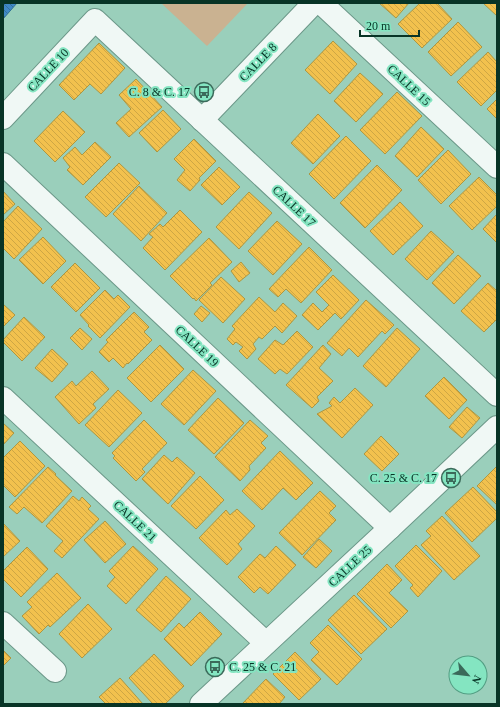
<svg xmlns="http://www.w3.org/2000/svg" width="500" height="707" font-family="Georgia,serif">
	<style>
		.grass { fill: #cab291 }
		.homes { fill: url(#homes-back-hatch); stroke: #ac9742 }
		.schools { fill: url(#schools-back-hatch); stroke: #2e6f95 }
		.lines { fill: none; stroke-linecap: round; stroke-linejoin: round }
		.minor-casing { stroke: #6b9788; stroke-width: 24 }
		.minor { stroke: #f0f8f5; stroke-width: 22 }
		.labels { text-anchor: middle; stroke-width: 4; stroke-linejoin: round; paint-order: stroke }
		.street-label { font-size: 12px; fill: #083426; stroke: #84e5c1 }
		.poi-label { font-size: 12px; fill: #083426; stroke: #84e5c1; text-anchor: end }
	</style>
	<defs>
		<pattern id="homes-back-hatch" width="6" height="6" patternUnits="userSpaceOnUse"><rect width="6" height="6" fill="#f2c14e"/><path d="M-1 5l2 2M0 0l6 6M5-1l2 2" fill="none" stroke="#cea644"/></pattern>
		<pattern id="schools-back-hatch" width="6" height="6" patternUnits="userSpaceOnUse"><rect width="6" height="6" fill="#3f88c5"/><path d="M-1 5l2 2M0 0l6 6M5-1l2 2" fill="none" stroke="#3370a0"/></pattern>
	</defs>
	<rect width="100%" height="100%" fill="#9acfbb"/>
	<polygon class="grass" points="161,3 248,3 207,46"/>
	<g class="homes">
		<polygon points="379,3 409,3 396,18"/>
		<polygon points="420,3 437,3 452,19 422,48 398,24"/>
		<polygon points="483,3 497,3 497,16"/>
		<polygon points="458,22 482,47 451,76 428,52"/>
		<polygon points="333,41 357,64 330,94 305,70"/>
		<polygon points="99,43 125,68 101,94 90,84 74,100 59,85"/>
		<polygon points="488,52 497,62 497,90 481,106 457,82"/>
		<polygon points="360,73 383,94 356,122 334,101"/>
		<polygon points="136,79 162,107 129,137 116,123 131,109 119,95"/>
		<polygon points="397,92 422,116 385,154 360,130"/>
		<polygon points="497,99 497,119 487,109"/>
		<polygon points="163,110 181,129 157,152 139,133"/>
		<polygon points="63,111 85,132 55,162 34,141"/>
		<polygon points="318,114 340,136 313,164 291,143"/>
		<polygon points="421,127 444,149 417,177 395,156"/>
		<polygon points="346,136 371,161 334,199 309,174"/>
		<polygon points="194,139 216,161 199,178 200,180 190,191 177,180 185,170 174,159"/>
		<polygon points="95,142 111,157 83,185 67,170 70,167 63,158 75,147 82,155"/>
		<polygon points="448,150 471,174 441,204 418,180"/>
		<polygon points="119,163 140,183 106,217 85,197"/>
		<polygon points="377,165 402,190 365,228 340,203"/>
		<polygon points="219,167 240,187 222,205 201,185"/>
		<polygon points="479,177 497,195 497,206 472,230 449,206"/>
		<polygon points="139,186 167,213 141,241 113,214"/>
		<polygon points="3,191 15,204 3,215"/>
		<polygon points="249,192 272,213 239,249 216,227"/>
		<polygon points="400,202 423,226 393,255 370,231"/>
		<polygon points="18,206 42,229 14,259 3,248 3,222"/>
		<polygon points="180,210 202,232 165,270 143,248 153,237 149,234 160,224 163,227"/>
		<polygon points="497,214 497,243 483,229"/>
		<polygon points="277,221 302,244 273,275 248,251"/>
		<polygon points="431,231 454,252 427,280 405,259"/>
		<polygon points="43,237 66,261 43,284 19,260"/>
		<polygon points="209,238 232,262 210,283 212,285 196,301 194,298 193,299 170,276"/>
		<polygon points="309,247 332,270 301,303 286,289 278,297 269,289"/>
		<polygon points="458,255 481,276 454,304 432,283"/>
		<polygon points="241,262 250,273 239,282 231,271"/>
		<polygon points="75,263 100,288 76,312 51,287"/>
		<polygon points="333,275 359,300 341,319 335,313 318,330 302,315 313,303 322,312 329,305 316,292"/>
		<polygon points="221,277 245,299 223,323 199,300"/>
		<polygon points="488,283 497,291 497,319 484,332 461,311"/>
		<polygon points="105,290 114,299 118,295 130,307 100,338 88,326 89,325 80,315"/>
		<polygon points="259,297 275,312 283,303 297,316 282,333 275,326 262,339 259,337 253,344 256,349 247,359 239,351 243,347 236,342 233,345 227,339 235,329 232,326"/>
		<polygon points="366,300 394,325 385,334 382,331 358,357 349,348 342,356 327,343"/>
		<polygon points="3,304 15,315 3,327"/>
		<polygon points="201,306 210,313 202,322 194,314"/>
		<polygon points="134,312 149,327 144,332 152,340 128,364 127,363 123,368 113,358 109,362 99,352 108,342 106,340"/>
		<polygon points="24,317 45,337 22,361 3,342 3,340"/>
		<polygon points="80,328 92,339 82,350 70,338"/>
		<polygon points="397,328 420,349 386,387 363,366"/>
		<polygon points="297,331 313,347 287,374 280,369 275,374 258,359 275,340 283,345"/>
		<polygon points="160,345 184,369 151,402 127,378"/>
		<polygon points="323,345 331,354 319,368 333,381 317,397 319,401 312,408 286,385"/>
		<polygon points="52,349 68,364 52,382 35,368"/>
		<polygon points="193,370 216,391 184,425 161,404"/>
		<polygon points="92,371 109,389 93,404 96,408 79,424 55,397 72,381 76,386"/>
		<polygon points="444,377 467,400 449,419 425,396"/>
		<polygon points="355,388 373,405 342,438 317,414 332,406 329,403 334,397 340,403"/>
		<polygon points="118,390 142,413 109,447 85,425"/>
		<polygon points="218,398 244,423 214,454 188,430"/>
		<polygon points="467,407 480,418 462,438 449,427"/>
		<polygon points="144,420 167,443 142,469 145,472 136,481 113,458 115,456 112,453"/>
		<polygon points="250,420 268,436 261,443 266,448 249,466 250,470 240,481 215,457"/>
		<polygon points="3,423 14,433 3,445"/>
		<polygon points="381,436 399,454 382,471 364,454"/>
		<polygon points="20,441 45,466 15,497 3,485 3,458"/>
		<polygon points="280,451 313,483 296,500 283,488 262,510 242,491"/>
		<polygon points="164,455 172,462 177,457 195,473 168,504 142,479"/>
		<polygon points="497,466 497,505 477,486"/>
		<polygon points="48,467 56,474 55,475 72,491 42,523 24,507 17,514 9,507"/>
		<polygon points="200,476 224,500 196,529 171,506"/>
		<polygon points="473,487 497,512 497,518 472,542 445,513"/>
		<polygon points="320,491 336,506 329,513 336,520 302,555 279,533"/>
		<polygon points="73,496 79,501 82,497 91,506 88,509 99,519 62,558 54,551 63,541 46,526"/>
		<polygon points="237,509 255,526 238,544 242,549 227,565 199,538 226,510 230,515"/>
		<polygon points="442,516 480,556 454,580 421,545 431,536 426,531"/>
		<polygon points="105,521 126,544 105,563 84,540"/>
		<polygon points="3,523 20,541 3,557"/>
		<polygon points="319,539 332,551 316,568 303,557"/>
		<polygon points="416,545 442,571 418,597 410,588 413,585 395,566"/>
		<polygon points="133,546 158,569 126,604 107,586 115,577 109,571"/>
		<polygon points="276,546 296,565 268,594 260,587 254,593 238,577 260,554 265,558"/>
		<polygon points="27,547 48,569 21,597 3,579 3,571"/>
		<polygon points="387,564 402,580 389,593 408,611 391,628 357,594"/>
		<polygon points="57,573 81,598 50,627 48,625 39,634 22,616 32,607 27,602"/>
		<polygon points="166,576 191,599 161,632 136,610"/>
		<polygon points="354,595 387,629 361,654 328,620"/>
		<polygon points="88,604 112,629 82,658 59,634"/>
		<polygon points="200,612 222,634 191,666 164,639 179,623 184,628"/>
		<polygon points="328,625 362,659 337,685 311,660 319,652 310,643"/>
		<polygon points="3,650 11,658 3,666"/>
		<polygon points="295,652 321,679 299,700 273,674"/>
		<polygon points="154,654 184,686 165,704 153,704 129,678"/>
		<polygon points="120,678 143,704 106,704 99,697"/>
		<polygon points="266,679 285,697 279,704 242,704"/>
	</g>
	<polygon class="schools" points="3,3 17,3 3,19"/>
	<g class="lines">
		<defs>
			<g id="minor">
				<polyline points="321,3 497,167"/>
				<polyline points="3,118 95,20 497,395"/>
				<polyline points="202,120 314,3"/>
				<polyline points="3,164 390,528"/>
				<polyline points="3,398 266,643"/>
				<polyline points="3,623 55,671"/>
				<polyline points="201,704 390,528 497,427"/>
			</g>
		</defs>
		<use href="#minor" class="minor-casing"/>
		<use href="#minor" class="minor"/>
	</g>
	<defs>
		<symbol id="bus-ring" viewBox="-11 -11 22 22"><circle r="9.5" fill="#84e5c1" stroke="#3b6a5a" stroke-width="1.5"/><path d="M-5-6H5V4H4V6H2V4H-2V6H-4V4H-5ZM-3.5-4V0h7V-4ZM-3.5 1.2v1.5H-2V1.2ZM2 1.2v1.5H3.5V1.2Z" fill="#3b6a5a"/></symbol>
	</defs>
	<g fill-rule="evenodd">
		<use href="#bus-ring" x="193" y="81" width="22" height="22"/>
		<use href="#bus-ring" x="440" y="467" width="22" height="22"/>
		<use href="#bus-ring" x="204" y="656" width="22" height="22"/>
	</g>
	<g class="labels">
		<g class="street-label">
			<text transform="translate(258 62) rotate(-46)" y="4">CALLE 8</text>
			<text transform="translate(48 70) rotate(-47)" y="4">CALLE 10</text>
			<text transform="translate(409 85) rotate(43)" y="4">CALLE 15</text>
			<text transform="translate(294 206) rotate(43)" y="4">CALLE 17</text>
			<text transform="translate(197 346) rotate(43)" y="4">CALLE 19</text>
			<text transform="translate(135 521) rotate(43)" y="4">CALLE 21</text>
			<text transform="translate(350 566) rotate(-43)" y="4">CALLE 25</text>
		</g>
		<g class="poi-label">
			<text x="190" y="96">C. 8 &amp; C. 17</text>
			<text x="437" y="482">C. 25 &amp; C. 17</text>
			<text x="229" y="671" text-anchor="start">C. 25 &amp; C. 21</text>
		</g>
	</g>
	<rect width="500" height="707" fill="none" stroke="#083426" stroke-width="8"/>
	<g transform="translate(468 675) rotate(118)"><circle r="19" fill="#84e5c1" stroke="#529e83"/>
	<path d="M0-3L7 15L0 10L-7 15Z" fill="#3b6a5a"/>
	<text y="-6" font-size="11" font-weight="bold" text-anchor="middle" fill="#083426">N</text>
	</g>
	<path d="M360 30v6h59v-6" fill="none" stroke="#083426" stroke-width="2"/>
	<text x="366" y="30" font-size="12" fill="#083426" stroke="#84e5c1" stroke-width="3" paint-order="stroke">20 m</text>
</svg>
